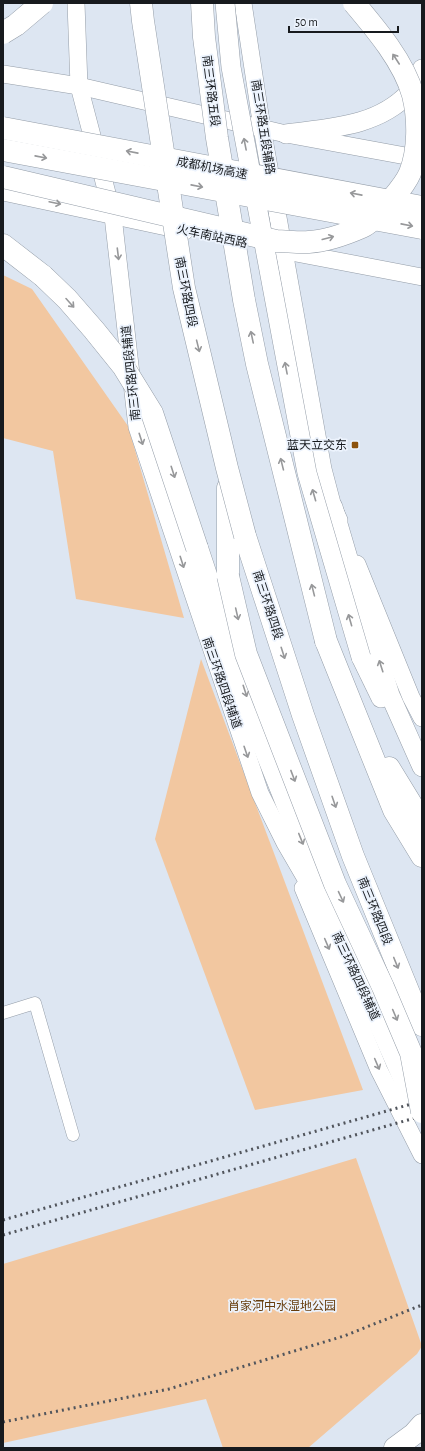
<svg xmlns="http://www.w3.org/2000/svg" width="425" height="1451" font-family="'Alegreya Sans','Noto Sans SC',sans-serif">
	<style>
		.green { fill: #f2c7a0 }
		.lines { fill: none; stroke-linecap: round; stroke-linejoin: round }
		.street-casing { stroke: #949da8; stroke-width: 13 }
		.secondary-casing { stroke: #949da8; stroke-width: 18 }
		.primary-casing { stroke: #949da8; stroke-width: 20 }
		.highway-casing { stroke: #949da8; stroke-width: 23 }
		.street { stroke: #fff; stroke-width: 12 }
		.secondary { stroke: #fff; stroke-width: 17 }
		.primary { stroke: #fff; stroke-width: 19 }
		.highway { stroke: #fff; stroke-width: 22 }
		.rail { stroke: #51555c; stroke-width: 3; stroke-dasharray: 2 4; stroke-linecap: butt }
		.primary-bridge-casing { stroke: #949da8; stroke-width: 20; stroke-linecap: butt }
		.highway-bridge-casing { stroke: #949da8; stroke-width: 23; stroke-linecap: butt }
		.primary-bridge { stroke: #fff; stroke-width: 19 }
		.highway-bridge { stroke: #fff; stroke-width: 22 }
		.oneway { stroke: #97989a }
		.poi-dot { fill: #8d530d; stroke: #ecf3fd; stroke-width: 1.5 }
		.labels { text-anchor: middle; stroke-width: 3.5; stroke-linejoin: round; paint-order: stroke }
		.street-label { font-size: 12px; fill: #171a1e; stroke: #ecf3fd }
		.poi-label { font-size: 12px; fill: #171a1e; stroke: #ecf3fd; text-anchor: end }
		.park-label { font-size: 12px; fill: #663c0d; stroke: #ecf3fd }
	</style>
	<rect width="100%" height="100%" fill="#dde6f2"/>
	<g class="green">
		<polygon points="3,275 32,289 128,426 184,618 76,599 53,451 3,438"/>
		<polygon points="201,659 363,1090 255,1110 155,839"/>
		<polygon points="356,1158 422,1346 417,1354 308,1448 223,1448 206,1399 3,1443 3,1264"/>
	</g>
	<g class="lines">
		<defs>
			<polyline id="street" points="3,1013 35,1003 73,1135"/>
			<g id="secondary">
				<polyline points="76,3 79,86 113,216 137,427 260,793 285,843 317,898"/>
				<polyline points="243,3 262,128 323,469 333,507 339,520"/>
				<polyline points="3,74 79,86 286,134 422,159"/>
				<polyline points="3,192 185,231"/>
				<polyline points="275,249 422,277"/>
				<polyline points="357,564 411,697 422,718"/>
				<polyline points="303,888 379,1070 422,1155"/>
			</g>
			<g id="primary">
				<path d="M286,134C329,128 377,127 409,93C415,86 418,77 422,69"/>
				<polyline points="333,507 363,609 390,695 422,767"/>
				<polyline points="361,657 381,698"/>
				<polyline points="344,946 417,1111"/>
			</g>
			<g id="highway">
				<polyline points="3,245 43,276"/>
				<polyline points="228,488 228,576"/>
				<polyline points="245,536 303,715 353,856 422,1025"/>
				<polyline points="197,548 256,726 344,946"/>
				<polyline points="326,641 394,810 422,856"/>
				<polyline points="389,768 422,822"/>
				<polyline points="395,1448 414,1434 422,1425"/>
			</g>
		</defs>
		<use href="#street" class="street-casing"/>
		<use href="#secondary" class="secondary-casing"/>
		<use href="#primary" class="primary-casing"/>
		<use href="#highway" class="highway-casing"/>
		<use href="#street" class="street"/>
		<use href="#secondary" class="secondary"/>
		<use href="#primary" class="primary"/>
		<use href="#highway" class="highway"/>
		<g class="rail">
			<polyline points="3,1220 422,1101"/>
			<polyline points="3,1235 422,1116"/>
			<polyline points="3,1422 169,1389 344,1336 422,1305"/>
		</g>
		<defs>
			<polyline id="primary-bridge" points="225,3 231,67 307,473 361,657"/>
			<g id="highway-bridge">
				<polyline points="141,3 143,21 184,288 227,468 245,536"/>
				<polyline points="202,3 204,37 217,138 244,300 257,364 326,641"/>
				<polyline points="3,33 16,25 42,3"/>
				<polyline points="3,128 422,207"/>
				<polyline points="3,150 422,228"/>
				<path d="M3,177L276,241C287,241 298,243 309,242C326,241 346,234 362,227C371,223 380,213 387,205C395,195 405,185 410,173C419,150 419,119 413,95C404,62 376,29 354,3"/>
				<polyline points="43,276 67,299 94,330 123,366 152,413 197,548"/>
				<polyline points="228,576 246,654 335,884 383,987 411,1053 422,1112"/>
			</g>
		</defs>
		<use href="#primary-bridge" class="primary-bridge-casing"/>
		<use href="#highway-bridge" class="highway-bridge-casing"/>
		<use href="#primary-bridge" class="primary-bridge"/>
		<use href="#highway-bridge" class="highway-bridge"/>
	</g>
	<defs><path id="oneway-shaft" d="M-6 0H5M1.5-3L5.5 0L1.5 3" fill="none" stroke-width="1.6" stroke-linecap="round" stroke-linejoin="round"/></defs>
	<g class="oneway">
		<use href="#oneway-shaft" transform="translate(396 59) rotate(-123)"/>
		<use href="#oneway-shaft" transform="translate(245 144) rotate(-101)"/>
		<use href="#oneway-shaft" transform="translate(132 152) rotate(-169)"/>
		<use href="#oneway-shaft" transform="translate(41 157) rotate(11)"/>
		<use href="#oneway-shaft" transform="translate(197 186) rotate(11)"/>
		<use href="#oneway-shaft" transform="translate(356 194) rotate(-169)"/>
		<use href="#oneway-shaft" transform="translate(55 203) rotate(12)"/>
		<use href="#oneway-shaft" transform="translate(407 225) rotate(11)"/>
		<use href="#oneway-shaft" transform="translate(328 238) rotate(-15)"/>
		<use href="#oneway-shaft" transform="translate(118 254) rotate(83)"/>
		<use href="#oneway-shaft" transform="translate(70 303) rotate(48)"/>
		<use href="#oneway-shaft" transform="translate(252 337) rotate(-102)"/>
		<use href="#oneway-shaft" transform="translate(198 346) rotate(76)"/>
		<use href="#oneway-shaft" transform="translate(286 368) rotate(-101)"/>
		<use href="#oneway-shaft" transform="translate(141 439) rotate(72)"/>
		<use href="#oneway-shaft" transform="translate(282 464) rotate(-104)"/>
		<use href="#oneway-shaft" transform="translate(173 472) rotate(72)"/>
		<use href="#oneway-shaft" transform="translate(314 495) rotate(-106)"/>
		<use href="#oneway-shaft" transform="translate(182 562) rotate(72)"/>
		<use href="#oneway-shaft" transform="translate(313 590) rotate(-104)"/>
		<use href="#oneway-shaft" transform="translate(237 614) rotate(77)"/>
		<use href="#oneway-shaft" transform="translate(350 620) rotate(-106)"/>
		<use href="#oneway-shaft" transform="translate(283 653) rotate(72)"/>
		<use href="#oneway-shaft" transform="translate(381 666) rotate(-108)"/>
		<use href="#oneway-shaft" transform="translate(245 691) rotate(72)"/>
		<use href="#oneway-shaft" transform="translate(246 752) rotate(71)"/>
		<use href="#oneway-shaft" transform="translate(293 776) rotate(69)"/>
		<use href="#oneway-shaft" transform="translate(334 802) rotate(71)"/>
		<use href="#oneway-shaft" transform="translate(301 839) rotate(68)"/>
		<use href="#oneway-shaft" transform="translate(341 897) rotate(65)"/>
		<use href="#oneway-shaft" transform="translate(327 944) rotate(67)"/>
		<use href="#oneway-shaft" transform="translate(396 963) rotate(68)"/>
		<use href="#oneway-shaft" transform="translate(395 1015) rotate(67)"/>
		<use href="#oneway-shaft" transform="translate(377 1064) rotate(67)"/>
	</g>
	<rect class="poi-dot" x="351" y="441" width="8" height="8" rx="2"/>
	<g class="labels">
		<g class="street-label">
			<text transform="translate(211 91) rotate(83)" y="4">南三环路五段</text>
			<text transform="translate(263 127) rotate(81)" y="4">南三环路五段辅路</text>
			<text transform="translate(212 168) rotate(11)" y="4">成都机场高速</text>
			<text transform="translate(212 236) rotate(12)" y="4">火车南站西路</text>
			<text transform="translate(186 292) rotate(79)" y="4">南三环路四段</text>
			<text transform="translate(131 373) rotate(-96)" y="4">南三环路四段辅道</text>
			<text transform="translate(268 605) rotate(72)" y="4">南三环路四段</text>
			<text transform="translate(222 683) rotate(71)" y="4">南三环路四段辅道</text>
			<text transform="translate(375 911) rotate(68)" y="4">南三环路四段</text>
			<text transform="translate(356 976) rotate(65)" y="4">南三环路四段辅道</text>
		</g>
		<g class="poi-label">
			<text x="347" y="449">蓝天立交东</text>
		</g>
		<g class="park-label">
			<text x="282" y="1310">肖家河中水湿地公园</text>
		</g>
	</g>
	<rect width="425" height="1451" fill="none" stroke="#171a1e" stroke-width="8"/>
	<path d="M289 26v6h109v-6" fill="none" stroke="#171a1e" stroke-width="2"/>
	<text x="295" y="26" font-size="12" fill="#171a1e" stroke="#ecf3fd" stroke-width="3" paint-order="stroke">50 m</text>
</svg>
